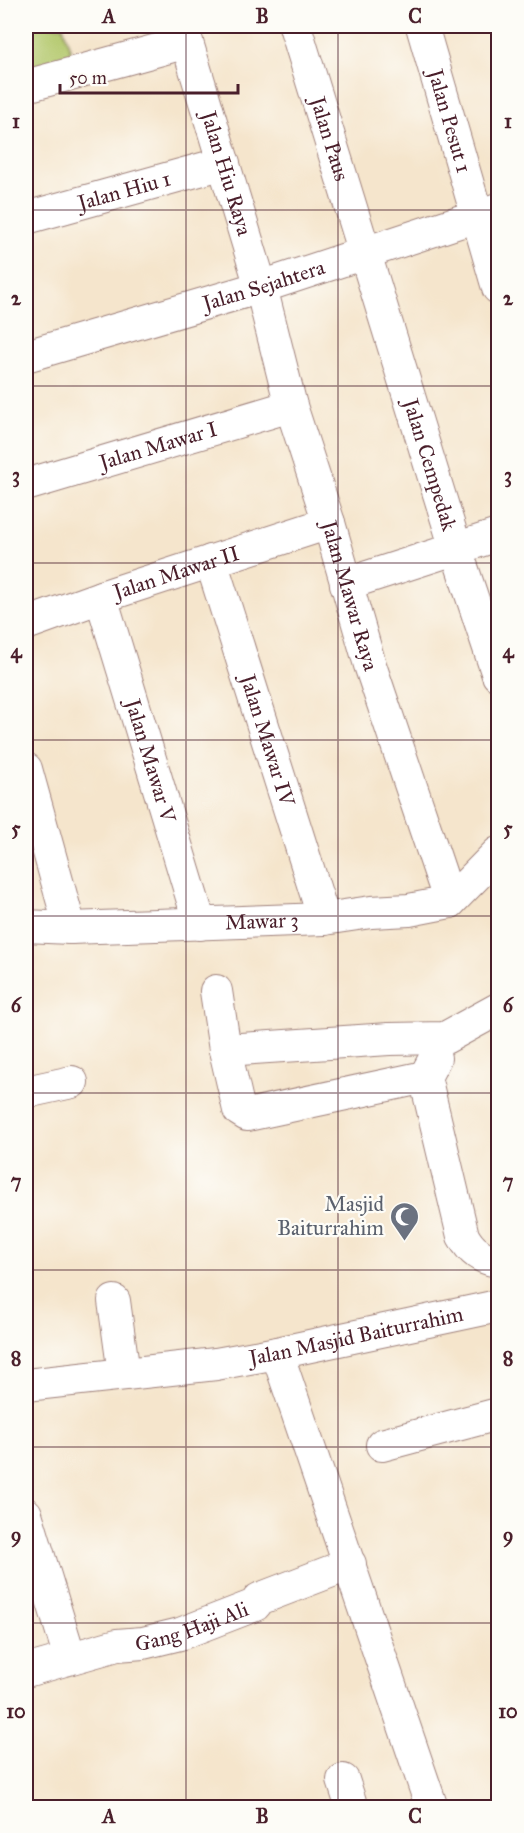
<svg xmlns="http://www.w3.org/2000/svg" width="524" height="1833" font-family="'IM FELL Great Primer',serif">
	<style>
		.green { fill: #b3c86c; stroke: #7e744c; stroke-width: 1.5 }
		.lines { fill: none; stroke-linecap: round; stroke-linejoin: round }
		.minor-casing { stroke: #a0827c; stroke-width: 34 }
		.minor { stroke: #fff; stroke-width: 32 }
		.grid { fill: none; stroke: #4a1f2b; stroke-width: 1.5; stroke-opacity: 0.55 }
		.labels { text-anchor: middle; stroke-width: 4.5; stroke-linejoin: round; paint-order: stroke }
		.street-label { font-size: 21px; fill: #4a1f2b; stroke: #fdfcf7 }
		.worship-label { font-size: 21px; fill: #5b616d; stroke: #fdfcf7; text-anchor: end }
		.neatline { fill: none; stroke: #4a1f2b; stroke-width: 2 }
		.grid-label { font-size: 20px; text-anchor: middle; font-weight: bold; fill: #4a1f2b }
	</style>
	<rect width="100%" height="100%" fill="#fdfcf7"/>
	<filter id="ink" filterUnits="userSpaceOnUse"><feTurbulence type="fractalNoise" baseFrequency=".0167" numOctaves="2"/><feDisplacementMap in="SourceGraphic" scale="12" xChannelSelector="R" yChannelSelector="G"/><feConvolveMatrix kernelMatrix="1 2 1 2 8 2 1 2 1" color-interpolation-filters="sRGB"/></filter>
	<filter id="wash" filterUnits="userSpaceOnUse"><feTurbulence type="fractalNoise" baseFrequency=".008" numOctaves="4" result="noise"/><feDisplacementMap in="SourceGraphic" scale="24" xChannelSelector="R" yChannelSelector="G"/><feGaussianBlur stdDeviation="1.35" result="paint"/><feColorMatrix in="noise" values="0 0 0 0 0 0 0 0 0 0 0 0 0 0 0 0 0 1.4 0 .05"/><feComposite in="paint" operator="in"/></filter>
	<g filter="url(#wash)">
		<rect width="100%" height="100%" fill="#f5e5cc"/>
		<polygon class="green" points="26,26 63,26 77,72 26,86"/>
	</g>
	<g filter="url(#ink)">
		<g class="lines">
			<defs>
				<g id="minor">
					<path id="s1" d="M182,26L261,287L291,406L329,523L370,665L450,902"/>
					<path id="s2" d="M295,26L456,549L498,675"/>
					<path id="s3" d="M422,26L498,288"/>
					<polyline points="26,86 187,42"/>
					<path id="s4" d="M26,218L224,163"/>
					<path id="s5" d="M26,356L261,287L498,209"/>
					<path id="s6" d="M26,485L291,406"/>
					<path id="s7" d="M211,561L324,919"/>
					<polyline points="346,584 498,535"/>
					<path id="s8" d="M101,597L200,924"/>
					<path id="s9" d="M26,624L101,597L329,523"/>
					<polyline points="26,769 70,928"/>
					<polyline points="450,902 498,853"/>
					<path id="s10" d="M26,926L70,928L324,919L371,912L409,910L450,902"/>
					<polyline points="216,991 225,1050 239,1110 247,1115 425,1077"/>
					<polyline points="225,1050 389,1039 445,1038 498,1009"/>
					<path d="M435,1058L425,1077L463,1236C471,1251 482,1259 498,1261"/>
					<polyline points="26,1092 72,1082"/>
					<polyline points="114,1301 124,1374"/>
					<polyline points="277,1353 432,1808"/>
					<path id="s11" d="M26,1385L216,1364L277,1353L498,1306"/>
					<polyline points="382,1445 498,1414"/>
					<polyline points="26,1514 70,1658"/>
					<path id="s12" d="M26,1671L117,1645L143,1643L180,1634L255,1605L259,1599L350,1564"/>
					<polyline points="343,1780 352,1808"/>
				</g>
			</defs>
			<use href="#minor" class="minor-casing"/>
			<use href="#minor" class="minor"/>
		</g>
	</g>
	<path class="grid" d="M186,26V1808M338,26V1808M26,210H498M26,386H498M26,563H498M26,740H498M26,916H498M26,1093H498M26,1270H498M26,1447H498M26,1623H498"/>
	<defs>
		<symbol id="mosque-pin" viewBox="-11 -11 22 30"><path d="M0 17L-7.5 6A9.5 9.5 0 1 1 7.5 6Z" fill="#6b7280" stroke="#fdfcf7"/><path d="M3.5-4.9A6 6 0 1 0 3.5 4.9A5 5 0 1 1 3.5-4.9Z" fill="#fff"/></symbol>
	</defs>
	<g fill-rule="evenodd">
		<use href="#mosque-pin" x="388" y="1200" width="33" height="45"/>
	</g>
	<g class="labels">
		<g class="street-label">
			<text dy="7" stroke="none"><textPath href="#s3" startOffset="99">Jalan Pesut 1</textPath></text>
			<text dy="7" stroke="none"><textPath href="#s2" startOffset="118">Jalan Paus</textPath></text>
			<text dy="7" stroke="none"><textPath href="#s1" startOffset="154">Jalan Hiu Raya</textPath></text>
			<text dy="7" stroke="none"><textPath href="#s4" startOffset="102">Jalan Hiu 1</textPath></text>
			<text dy="7" stroke="none"><textPath href="#s5" startOffset="248">Jalan Sejahtera</textPath></text>
			<text dy="7" stroke="none"><textPath href="#s6" startOffset="138">Jalan Mawar I</textPath></text>
			<text dy="7" stroke="none"><textPath href="#s2" startOffset="459">Jalan Cempedak</textPath></text>
			<text dy="7" stroke="none"><textPath href="#s9" startOffset="159">Jalan Mawar II</textPath></text>
			<text dy="7" stroke="none"><textPath href="#s1" startOffset="594">Jalan Mawar Raya</textPath></text>
			<text dy="7" stroke="none"><textPath href="#s7" startOffset="188">Jalan Mawar IV</textPath></text>
			<text dy="7" stroke="none"><textPath href="#s8" startOffset="171">Jalan Mawar V</textPath></text>
			<text dy="7" stroke="none"><textPath href="#s10" startOffset="236">Mawar 3</textPath></text>
			<text dy="7" stroke="none"><textPath href="#s11" startOffset="334">Jalan Masjid Baiturrahim</textPath></text>
			<text dy="7" stroke="none"><textPath href="#s12" startOffset="172">Gang Haji Ali</textPath></text>
		</g>
		<g class="worship-label">
			<text x="384" y="1211">Masjid<tspan x="384" dy="24">Baiturrahim</tspan></text>
		</g>
	</g>
	<rect width="524" height="1833" fill="none" stroke="#fdfcf7" stroke-width="66"/>
	<path d="M60 84v9h178v-9" fill="none" stroke="#4a1f2b" stroke-width="3"/>
	<text x="69" y="84" font-size="18" fill="#4a1f2b" stroke="#fdfcf7" stroke-width="4.5" paint-order="stroke">50 m</text>
	<rect x="33" y="33" width="458" height="1767" class="neatline"/>
	<g class="grid-label">
		<text x="109" y="23">A</text>
		<text x="262" y="23">B</text>
		<text x="415" y="23">C</text>
		<text x="16" y="128">1</text>
		<text x="508" y="128">1</text>
		<text x="16" y="305">2</text>
		<text x="508" y="305">2</text>
		<text x="16" y="482">3</text>
		<text x="508" y="482">3</text>
		<text x="16" y="658">4</text>
		<text x="508" y="658">4</text>
		<text x="16" y="835">5</text>
		<text x="508" y="835">5</text>
		<text x="16" y="1012">6</text>
		<text x="508" y="1012">6</text>
		<text x="16" y="1188">7</text>
		<text x="508" y="1188">7</text>
		<text x="16" y="1365">8</text>
		<text x="508" y="1365">8</text>
		<text x="16" y="1542">9</text>
		<text x="508" y="1542">9</text>
		<text x="16" y="1718">10</text>
		<text x="508" y="1718">10</text>
		<text x="109" y="1823">A</text>
		<text x="262" y="1823">B</text>
		<text x="415" y="1823">C</text>
	</g>
</svg>
